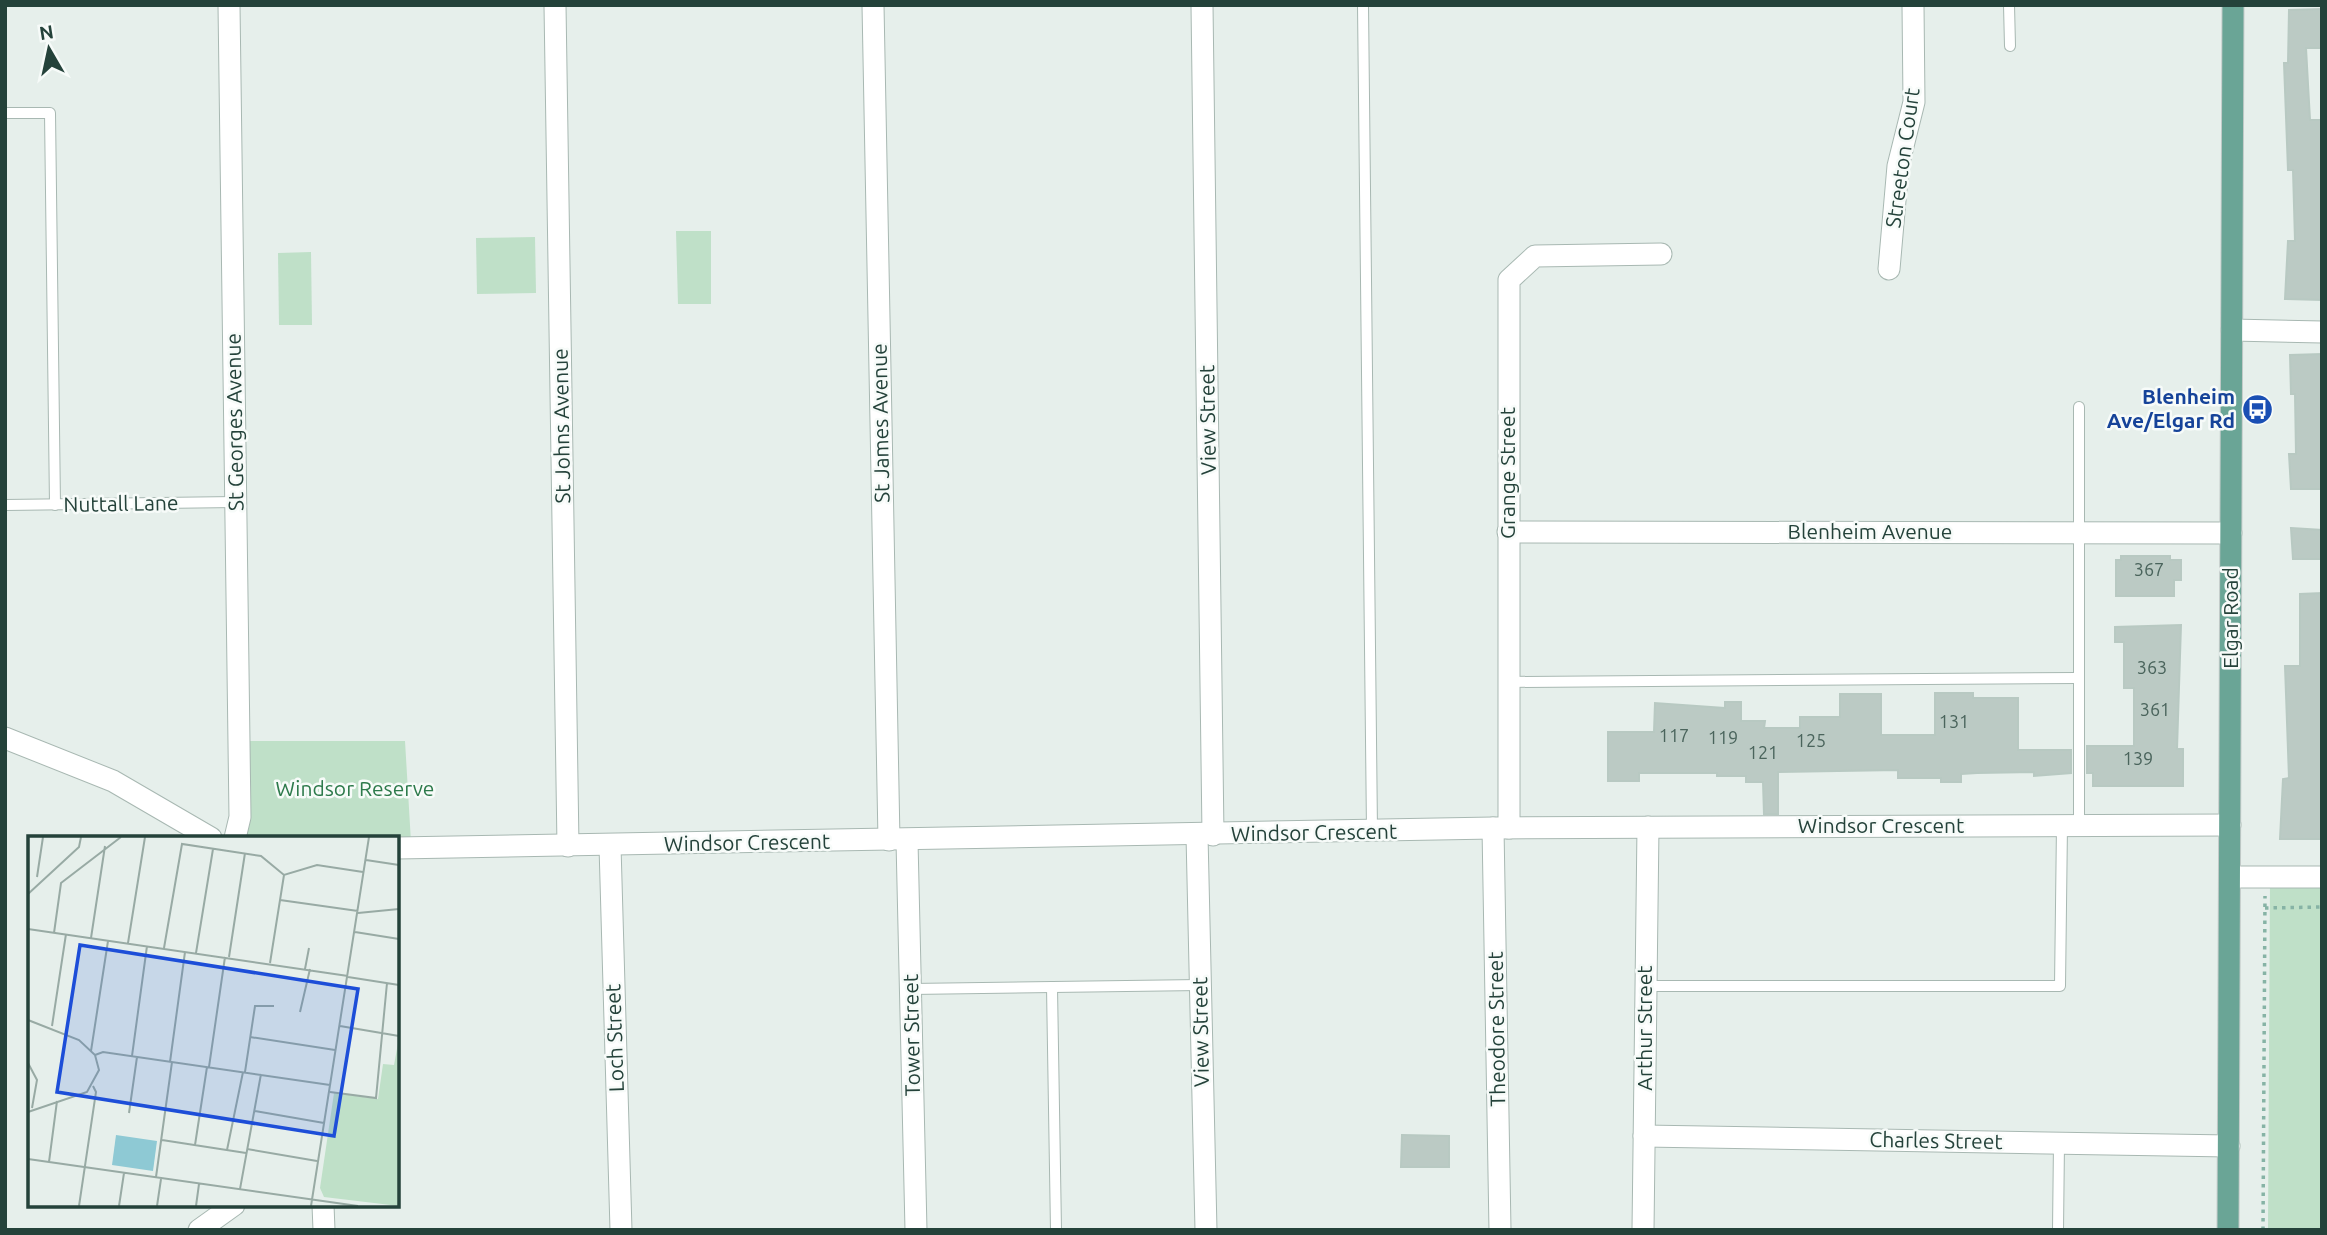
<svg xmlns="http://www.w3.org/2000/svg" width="2327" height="1235" font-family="Ubuntu,sans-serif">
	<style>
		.green { fill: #bfe0c8 }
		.building { fill: #bbcac4; stroke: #b8c9c2; stroke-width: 2 }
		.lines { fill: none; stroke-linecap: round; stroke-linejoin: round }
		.lane-casing { stroke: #a8b8b2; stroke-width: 12 }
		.street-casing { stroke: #a8b8b2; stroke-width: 23 }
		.primary-casing { stroke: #c2cac8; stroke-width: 23 }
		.path { stroke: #86b3a5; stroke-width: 3.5; stroke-dasharray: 3.5 5; stroke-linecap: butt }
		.lane { stroke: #fff; stroke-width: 10 }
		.street { stroke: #fff; stroke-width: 21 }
		.primary { stroke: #6aa596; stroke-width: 21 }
		.labels { text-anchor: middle; stroke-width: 5; stroke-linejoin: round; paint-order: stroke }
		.number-label { font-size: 18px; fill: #4a645c }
		.street-label { font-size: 21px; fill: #24423a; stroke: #f7fbf9 }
		.transit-label { font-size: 21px; font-weight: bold; fill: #164399; stroke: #f7fbf9; text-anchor: end }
		.park-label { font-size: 21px; fill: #2d7a4b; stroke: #f7fbf9 }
		.inset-road { fill: none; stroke: #98aaa4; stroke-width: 2 }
		.view { fill: #1d4ed8; fill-opacity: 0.15; stroke: #1d4ed8; stroke-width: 3.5 }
		.inset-edge { fill: none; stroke: #24423a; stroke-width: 3.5 }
	</style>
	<rect width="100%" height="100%" fill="#e6efeb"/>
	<g class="green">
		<polygon points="676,231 711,231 711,304 678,304"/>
		<polygon points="535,237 536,293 477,294 476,238"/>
		<polygon points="311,252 312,325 279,325 278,253"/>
		<polygon points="243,741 405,741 411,842 397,838 240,838"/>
		<polygon points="2270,882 2322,882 2322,1230 2268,1230"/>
	</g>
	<g class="building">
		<polygon points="2322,9 2322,48 2306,48 2310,120 2322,120 2322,300 2285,299 2288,241 2295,241 2293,170 2288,170 2284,63 2288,63 2289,10"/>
		<polygon points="2322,354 2322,489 2291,489 2289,454 2296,454 2295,394 2291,394 2290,355"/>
		<polygon points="2291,528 2322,530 2322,559 2293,559"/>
		<polygon points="2121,556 2170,556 2170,560 2181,560 2181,580 2174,580 2174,596 2116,596 2116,560 2121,560"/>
		<polygon points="2322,593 2322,839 2280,839 2283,779 2289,778 2285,666 2300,666 2300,594"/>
		<polygon points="2181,625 2177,749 2183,749 2183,786 2093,786 2093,773 2087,773 2087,746 2134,746 2134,688 2124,688 2124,642 2115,642 2115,627"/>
		<polygon points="1935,693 1973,693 1973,698 2018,698 2018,750 2071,750 2071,773 2034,776 2034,772 1977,773 1961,774 1961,782 1941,782 1941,778 1898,778 1898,770 1778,772 1778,814 1764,814 1763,782 1746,782 1746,776 1717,776 1717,773 1639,773 1639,781 1608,781 1608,732 1654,732 1655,703 1725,708 1725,702 1741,702 1741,721 1765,721 1764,728 1800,728 1800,717 1840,717 1840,694 1881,694 1881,735 1935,735"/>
		<polygon points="1402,1135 1449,1136 1449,1167 1401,1167"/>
	</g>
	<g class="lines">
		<defs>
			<g id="lane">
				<polyline points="1363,5 1372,831"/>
				<polyline points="2009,5 2010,46"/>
				<polyline points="5,113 50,113 55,505"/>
				<polyline points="5,505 236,502"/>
				<polyline points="1508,682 2077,678"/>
				<polyline points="2079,825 2079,407"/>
				<polyline points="1645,986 2060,986 2062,825"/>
				<polyline points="1052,987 1056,1230"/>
				<polyline points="911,989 1200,985"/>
				<polyline points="2058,1230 2059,1143"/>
			</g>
			<g id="street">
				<polyline points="229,5 240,817 235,838"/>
				<polyline points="555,5 568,846"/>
				<polyline points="873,5 889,840"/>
				<polyline points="1202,5 1213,835"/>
				<polyline points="1889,269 1898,166 1914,102 1913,5"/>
				<polyline points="2232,330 2322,332"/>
				<polyline points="1508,532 2231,533"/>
				<polyline points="5,738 113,781 211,838"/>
				<polyline points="1493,828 1500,1230"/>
				<polyline points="1509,828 1509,280 1535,256 1661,254"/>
				<polyline points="1197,835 1206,1230"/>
				<polyline points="907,841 916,1230"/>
				<polyline points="610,846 621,1230"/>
				<polyline points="397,848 1493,828 2230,825"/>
				<polyline points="2230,877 2322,877"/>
				<polyline points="1644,1136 2229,1146"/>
				<polyline points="323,1205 324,1230"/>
				<polyline points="199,1230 234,1205"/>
				<polyline points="1643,1230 1648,827"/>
			</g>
			<polyline id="primary" points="2228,1230 2233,5"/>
		</defs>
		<use href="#lane" class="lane-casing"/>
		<use href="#street" class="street-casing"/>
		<use href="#primary" class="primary-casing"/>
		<g class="path">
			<polyline points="2265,908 2322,907"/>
			<polyline points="2263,1230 2265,896"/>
		</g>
		<use href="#lane" class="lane"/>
		<use href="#street" class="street"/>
		<use href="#primary" class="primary"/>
	</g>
	<defs>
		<symbol id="bus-disc" viewBox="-11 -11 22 22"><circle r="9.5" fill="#1a4fb4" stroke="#f7fbf9"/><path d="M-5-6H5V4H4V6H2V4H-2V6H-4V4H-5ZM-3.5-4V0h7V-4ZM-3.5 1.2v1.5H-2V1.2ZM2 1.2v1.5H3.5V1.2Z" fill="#fff"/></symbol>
	</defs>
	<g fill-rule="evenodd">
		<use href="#bus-disc" x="2240" y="392" width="35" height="35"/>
	</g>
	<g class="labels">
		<g class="number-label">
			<text x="2149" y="576">367</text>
			<text x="2152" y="674">363</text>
			<text x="2155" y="716">361</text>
			<text x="1954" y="728">131</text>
			<text x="1674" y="742">117</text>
			<text x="1723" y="744">119</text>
			<text x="1811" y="747">125</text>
			<text x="1763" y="759">121</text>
			<text x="2138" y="765">139</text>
		</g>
		<g class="street-label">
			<text transform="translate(1903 158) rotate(-82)" y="7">Streeton Court</text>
			<text transform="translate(1208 420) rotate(-91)" y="7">View Street</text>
			<text transform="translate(235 422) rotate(-91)" y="7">St Georges Avenue</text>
			<text transform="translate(881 423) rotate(-91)" y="7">St James Avenue</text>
			<text transform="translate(562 426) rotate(-91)" y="7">St Johns Avenue</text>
			<text transform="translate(1508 473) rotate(-90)" y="7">Grange Street</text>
			<text transform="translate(121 504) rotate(-1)" y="7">Nuttall Lane</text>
			<text x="1870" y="539">Blenheim Avenue</text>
			<text transform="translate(2231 618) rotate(-90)" y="7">Elgar Road</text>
			<text x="1881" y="833">Windsor Crescent</text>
			<text transform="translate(1314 833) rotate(-1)" y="7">Windsor Crescent</text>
			<text transform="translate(747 843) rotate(-1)" y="7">Windsor Crescent</text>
			<text transform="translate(1645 1028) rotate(-90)" y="7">Arthur Street</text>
			<text transform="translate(1497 1029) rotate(-91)" y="7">Theodore Street</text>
			<text transform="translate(1201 1032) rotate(-91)" y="7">View Street</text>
			<text transform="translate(912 1035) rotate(-91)" y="7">Tower Street</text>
			<text transform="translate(615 1038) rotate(-92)" y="7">Loch Street</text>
			<text transform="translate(1936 1141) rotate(1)" y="7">Charles Street</text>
		</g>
		<g class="transit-label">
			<text x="2235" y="404">Blenheim<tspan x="2235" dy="24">Ave/Elgar Rd</tspan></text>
		</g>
		<g class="park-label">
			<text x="355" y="796">Windsor Reserve</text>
		</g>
	</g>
	<g transform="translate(28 836)">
		<rect width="371" height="371" fill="#e6efeb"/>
		<path d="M371,202V370L296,361L292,352L306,257L350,263L355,228L366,229Z" fill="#bfe0c8"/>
		<path d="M88,299L129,305L125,335L84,329Z" fill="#8ec9d4"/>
		<path class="inset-road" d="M338,24L371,29M9,41L15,1M0,58L51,11L53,1M252,64L330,75M330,77L371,73M0,93L320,140M327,96L371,103M26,97L33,47L93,1M63,102L77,10M100,107L117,1M136,112L154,8L233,20L256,39L289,29L335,36M168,117L185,13M201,121L217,17M242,127L256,39M277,133L281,112M320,141L371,149M272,176L282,133M0,184L51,204L67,219L71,234L59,256L0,276M24,190L38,98M312,190L371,200M222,201L307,214M63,215L80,105M67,219L75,216L302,249M104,220L119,110M142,226L157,116M0,227L9,244L4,272M181,231L197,121M217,236L227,170H246M302,256L348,262L359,147M227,275L296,287M101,277L109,221M134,304L218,317M167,309L179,231M219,313L289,325M199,314L215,236M0,323L330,370M21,326L29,265M128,341L144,226M212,353L233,238M51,370L68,256L65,250M91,370L96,337M129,370L133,343M168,370L171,348M283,370L341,1"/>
		<path class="view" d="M52,109L330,153L306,300L29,256Z"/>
		<rect width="371" height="371" class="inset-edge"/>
	</g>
	<rect width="2327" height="1235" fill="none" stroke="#24423a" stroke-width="14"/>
	<g transform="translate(49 49) rotate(351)" stroke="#f7fbf9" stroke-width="5" paint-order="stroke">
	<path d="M0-5L12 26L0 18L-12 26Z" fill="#24423a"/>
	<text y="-10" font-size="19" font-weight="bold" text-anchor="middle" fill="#24423a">N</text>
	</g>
</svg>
